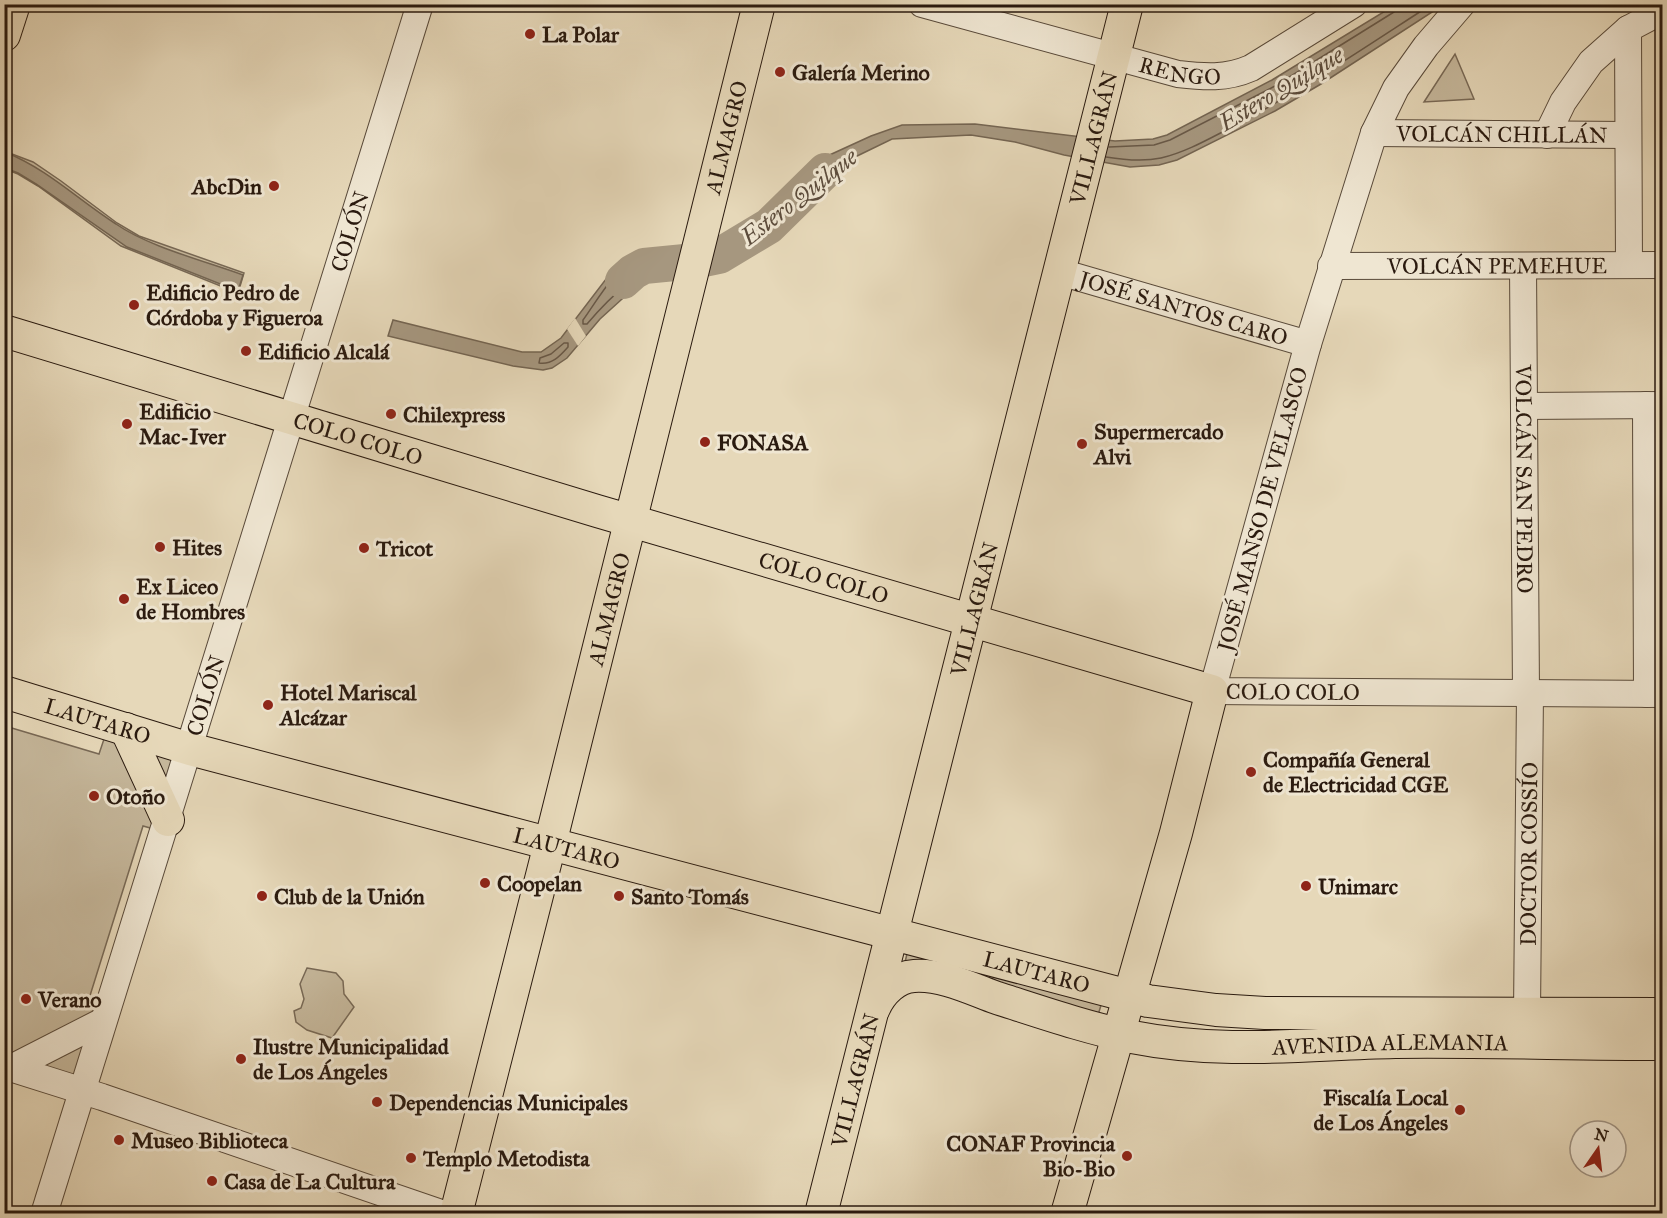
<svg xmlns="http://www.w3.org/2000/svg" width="1667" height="1218" font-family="'IM FELL Great Primer',serif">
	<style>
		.green { fill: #c6b89c; stroke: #786956; stroke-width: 1.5 }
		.water { fill: #a6977f; stroke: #746552; stroke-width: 1.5 }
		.pier { fill: #e6d8b9 }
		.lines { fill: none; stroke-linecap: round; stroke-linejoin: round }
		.shore { stroke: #685847; stroke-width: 1.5 }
		.river { stroke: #a6977f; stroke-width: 36 }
		.minor-casing { stroke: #594a3a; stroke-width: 28 }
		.major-casing { stroke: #2a1a0f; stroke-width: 34 }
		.minor { stroke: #efe6d2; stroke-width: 26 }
		.major { stroke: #e6d8b9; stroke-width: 32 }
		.poi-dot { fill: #8f2418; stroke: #efe6d2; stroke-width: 2 }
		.labels { text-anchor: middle; stroke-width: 6; stroke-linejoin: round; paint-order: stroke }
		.poi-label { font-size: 22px; font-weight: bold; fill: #2a1a0f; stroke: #efe6d2; text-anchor: start }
		.street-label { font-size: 22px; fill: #2a1a0f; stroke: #efe6d2 }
		.water-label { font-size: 24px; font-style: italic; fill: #5c4c3c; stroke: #efe6d2 }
	</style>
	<rect width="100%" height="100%" fill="#e6d8b9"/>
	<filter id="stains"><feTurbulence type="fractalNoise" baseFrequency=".00333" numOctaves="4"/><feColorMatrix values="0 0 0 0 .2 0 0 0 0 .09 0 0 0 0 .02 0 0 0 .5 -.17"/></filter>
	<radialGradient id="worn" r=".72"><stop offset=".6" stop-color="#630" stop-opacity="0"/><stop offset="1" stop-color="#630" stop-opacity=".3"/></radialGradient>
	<g class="green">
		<polygon points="1455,54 1474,99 1424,102"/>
		<polygon points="4,151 33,162 61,181 117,223 139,236 244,273 238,293 121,246 38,186 18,174 5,169"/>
		<polygon points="5,726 99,754 105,736 187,750 161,831 143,826 88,1002 105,1008 80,1087 5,1064"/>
		<polygon points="908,949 1102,1002 1098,1015 904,967"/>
		<polygon points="307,968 336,973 343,981 344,994 354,1007 332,1038 307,1030 296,1022 294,1011 301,1008 304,999 300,984"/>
	</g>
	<g class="water">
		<polygon points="1395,5 1443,5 1321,84 1275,111 1177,160 1159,165 1130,167 1064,155 1015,142 971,135 892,139 853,158 824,183 802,208 785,205 784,197 823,158 871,136 902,125 975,124 1115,141 1153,139 1167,135 1272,80"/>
		<path d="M5,152C49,170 77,199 116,224C149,247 205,261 243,275L238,291L127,247L36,184L18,173L5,168Z"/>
		<polygon points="645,254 670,254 665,273 649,276 643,280 600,319 567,358 552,368 543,370 513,366 388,336 393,320 522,352 541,352 561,338 616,266 627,257"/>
	</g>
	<polygon class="pier" points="575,318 586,336 578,346 567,329"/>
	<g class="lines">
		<g class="shore">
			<polyline points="1109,147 1154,145 1170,140 1275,86 1394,12 1397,4"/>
			<path d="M1106,157C1124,160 1143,162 1161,158C1187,152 1212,137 1236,125C1304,89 1367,46 1432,4"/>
			<polygon points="834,160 836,165 801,201 794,200 794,196 827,163"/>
			<path d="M637,260H659L661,263L659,268C633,273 604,304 587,324H583V320C597,301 615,267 637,260Z"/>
			<path d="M564,343H568V347C560,356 552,365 539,363L540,358L551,354Z"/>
		</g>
		<polyline class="river" points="623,281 633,272 644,266 695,261 719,256 769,226 825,171"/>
		<defs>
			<g id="minor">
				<path id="s1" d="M922,4L1178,74C1204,77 1226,79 1251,68L1354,4"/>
				<path id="s2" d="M1462,4L1426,46L1396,88L1374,133L1308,344L1212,691L1662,694"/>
				<polyline points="1628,29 1629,265"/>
				<path id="s3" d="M1374,133L1628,135"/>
				<polyline points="1547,135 1563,102 1591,62 1628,29 1662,11"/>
				<path id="s4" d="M1331,266L1662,265"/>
				<path id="s5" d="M1523,266L1526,693"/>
				<path id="s6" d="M1060,272L1308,344"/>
				<polyline points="1646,405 1647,694"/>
				<polyline points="1524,406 1662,405"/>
				<path id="s7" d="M1527,1014L1530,692"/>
				<polyline points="4,1066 102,1097 444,1214"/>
				<polyline points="11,1068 103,1021"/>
				<path id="s8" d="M44,1214L420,4"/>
			</g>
			<g id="major">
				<polyline points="4,35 14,4"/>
				<path id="s9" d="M4,331L597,511L1212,691L1176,833L1067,1214"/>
				<path id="s10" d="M4,692L190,749L1148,1001L1216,1010L1265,1013L1662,1014"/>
				<polyline points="126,729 168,820"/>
				<path id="s11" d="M874,1008C881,992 896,977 914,976C942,974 972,989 997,998C1041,1012 1087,1028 1132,1037C1223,1055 1304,1044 1395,1042C1484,1041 1573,1044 1662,1044"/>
				<path id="s12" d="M456,1214L550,844L759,4"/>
				<path id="s13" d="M821,1214L1127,4"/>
			</g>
		</defs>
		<use href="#minor" class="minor-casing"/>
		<use href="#major" class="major-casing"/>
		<use href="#minor" class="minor"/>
		<use href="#major" class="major"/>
	</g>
	<g class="poi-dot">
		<circle cx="530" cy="34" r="6"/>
		<circle cx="780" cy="72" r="6"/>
		<circle cx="274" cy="186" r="6"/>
		<circle cx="134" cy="305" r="6"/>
		<circle cx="246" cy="351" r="6"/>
		<circle cx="391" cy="414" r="6"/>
		<circle cx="127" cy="424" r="6"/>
		<circle cx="705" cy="442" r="6"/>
		<circle cx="1082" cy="444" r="6"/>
		<circle cx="160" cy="547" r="6"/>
		<circle cx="364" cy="548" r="6"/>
		<circle cx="124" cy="599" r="6"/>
		<circle cx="268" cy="705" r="6"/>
		<circle cx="1251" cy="772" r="6"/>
		<circle cx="94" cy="796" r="6"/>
		<circle cx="485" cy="883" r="6"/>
		<circle cx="1306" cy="886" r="6"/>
		<circle cx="262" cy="896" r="6"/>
		<circle cx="619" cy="896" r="6"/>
		<circle cx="26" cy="999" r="6"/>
		<circle cx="241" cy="1059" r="6"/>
		<circle cx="377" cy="1102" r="6"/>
		<circle cx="1460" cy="1110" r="6"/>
		<circle cx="119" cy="1140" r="6"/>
		<circle cx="1127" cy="1156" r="6"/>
		<circle cx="411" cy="1158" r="6"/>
		<circle cx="212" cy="1181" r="6"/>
	</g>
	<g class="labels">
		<g class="poi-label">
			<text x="542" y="42">La Polar</text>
			<text x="792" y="80">Galería Merino</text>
			<text x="262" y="194" text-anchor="end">AbcDin</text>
			<text x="146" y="300">Edificio Pedro de<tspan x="146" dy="25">Córdoba y Figueroa</tspan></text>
			<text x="258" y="359">Edificio Alcalá</text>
			<text x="139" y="419">Edificio<tspan x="139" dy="25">Mac-Iver</tspan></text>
			<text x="403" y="422">Chilexpress</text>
			<text x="1094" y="439">Supermercado<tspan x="1094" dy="25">Alvi</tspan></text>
			<text x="717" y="450">FONASA</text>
			<text x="172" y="555">Hites</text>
			<text x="376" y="556">Tricot</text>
			<text x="136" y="594">Ex Liceo<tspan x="136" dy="25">de Hombres</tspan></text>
			<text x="280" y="700">Hotel Mariscal<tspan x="280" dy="25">Alcázar</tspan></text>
			<text x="1263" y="767">Compañía General<tspan x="1263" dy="25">de Electricidad CGE</tspan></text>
			<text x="106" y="804">Otoño</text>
			<text x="497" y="891">Coopelan</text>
			<text x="1318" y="894">Unimarc</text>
			<text x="274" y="904">Club de la Unión</text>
			<text x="631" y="904">Santo Tomás</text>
			<text x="38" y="1007">Verano</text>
			<text x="253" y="1054">Ilustre Municipalidad<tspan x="253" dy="25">de Los Ángeles</tspan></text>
			<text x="1448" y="1105" text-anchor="end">Fiscalía Local<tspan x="1448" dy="25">de Los Ángeles</tspan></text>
			<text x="389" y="1110">Dependencias Municipales</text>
			<text x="131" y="1148">Museo Biblioteca</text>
			<text x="1115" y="1151" text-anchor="end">CONAF Provincia<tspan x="1115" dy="25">Bio-Bio</tspan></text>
			<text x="423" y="1166">Templo Metodista</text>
			<text x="224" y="1189">Casa de La Cultura</text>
		</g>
		<g class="street-label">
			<text dy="8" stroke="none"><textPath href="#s1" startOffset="267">RENGO</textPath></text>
			<text dy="8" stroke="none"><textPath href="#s3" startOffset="128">VOLCÁN CHILLÁN</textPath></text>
			<text dy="8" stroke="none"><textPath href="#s12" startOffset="1110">ALMAGRO</textPath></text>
			<text dy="8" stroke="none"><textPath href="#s13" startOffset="1110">VILLAGRÁN</textPath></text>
			<text dy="8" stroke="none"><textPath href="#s8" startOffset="1029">COLÓN</textPath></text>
			<text dy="8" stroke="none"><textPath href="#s4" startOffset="166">VOLCÁN PEMEHUE</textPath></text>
			<text dy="8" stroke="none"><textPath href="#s6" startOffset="129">JOSÉ SANTOS CARO</textPath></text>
			<text dy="8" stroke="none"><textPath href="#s9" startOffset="370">COLO COLO</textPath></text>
			<text dy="8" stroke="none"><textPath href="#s5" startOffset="213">VOLCÁN SAN PEDRO</textPath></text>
			<text transform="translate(1262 509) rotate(-75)" y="8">JOSÉ MANSO DE VELASCO</text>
			<text dy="8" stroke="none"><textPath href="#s9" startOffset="856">COLO COLO</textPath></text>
			<text dy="8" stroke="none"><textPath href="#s12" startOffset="624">ALMAGRO</textPath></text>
			<text dy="8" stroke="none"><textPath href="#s13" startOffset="624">VILLAGRÁN</textPath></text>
			<text dy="8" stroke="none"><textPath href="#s2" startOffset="819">COLO COLO</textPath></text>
			<text dy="8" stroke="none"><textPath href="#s8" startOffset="543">COLÓN</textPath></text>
			<text dy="8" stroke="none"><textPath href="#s10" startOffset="98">LAUTARO</textPath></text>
			<text dy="8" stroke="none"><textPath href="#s10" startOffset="584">LAUTARO</textPath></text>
			<text dy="8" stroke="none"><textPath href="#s7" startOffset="160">DOCTOR COSSÍO</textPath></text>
			<text dy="8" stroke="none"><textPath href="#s10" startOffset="1070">LAUTARO</textPath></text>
			<text dy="8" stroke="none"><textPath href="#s11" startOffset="540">AVENIDA ALEMANIA</textPath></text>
			<text dy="8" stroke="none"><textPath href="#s13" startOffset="138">VILLAGRÁN</textPath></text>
		</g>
		<g class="water-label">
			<text transform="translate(1281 89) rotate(-31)" y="8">Estero Quilque</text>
			<text transform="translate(799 197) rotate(-38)" y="8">Estero Quilque</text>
		</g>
	</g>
	<rect width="1667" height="1218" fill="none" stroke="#e6d8b9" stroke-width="24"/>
	<rect x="6" y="6" width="1655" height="1206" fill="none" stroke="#2a1a0f" stroke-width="3"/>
	<rect x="12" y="12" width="1643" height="1194" fill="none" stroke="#2a1a0f" stroke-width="1.5"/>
	<g transform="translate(1598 1149) rotate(14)"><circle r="28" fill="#efe6d2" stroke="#a09484" stroke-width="1.5"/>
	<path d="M0-4.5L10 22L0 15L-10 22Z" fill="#8f2418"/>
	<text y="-9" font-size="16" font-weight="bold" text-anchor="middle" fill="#2a1a0f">N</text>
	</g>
	<rect width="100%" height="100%" filter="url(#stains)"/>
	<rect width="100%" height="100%" fill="url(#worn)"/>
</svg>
